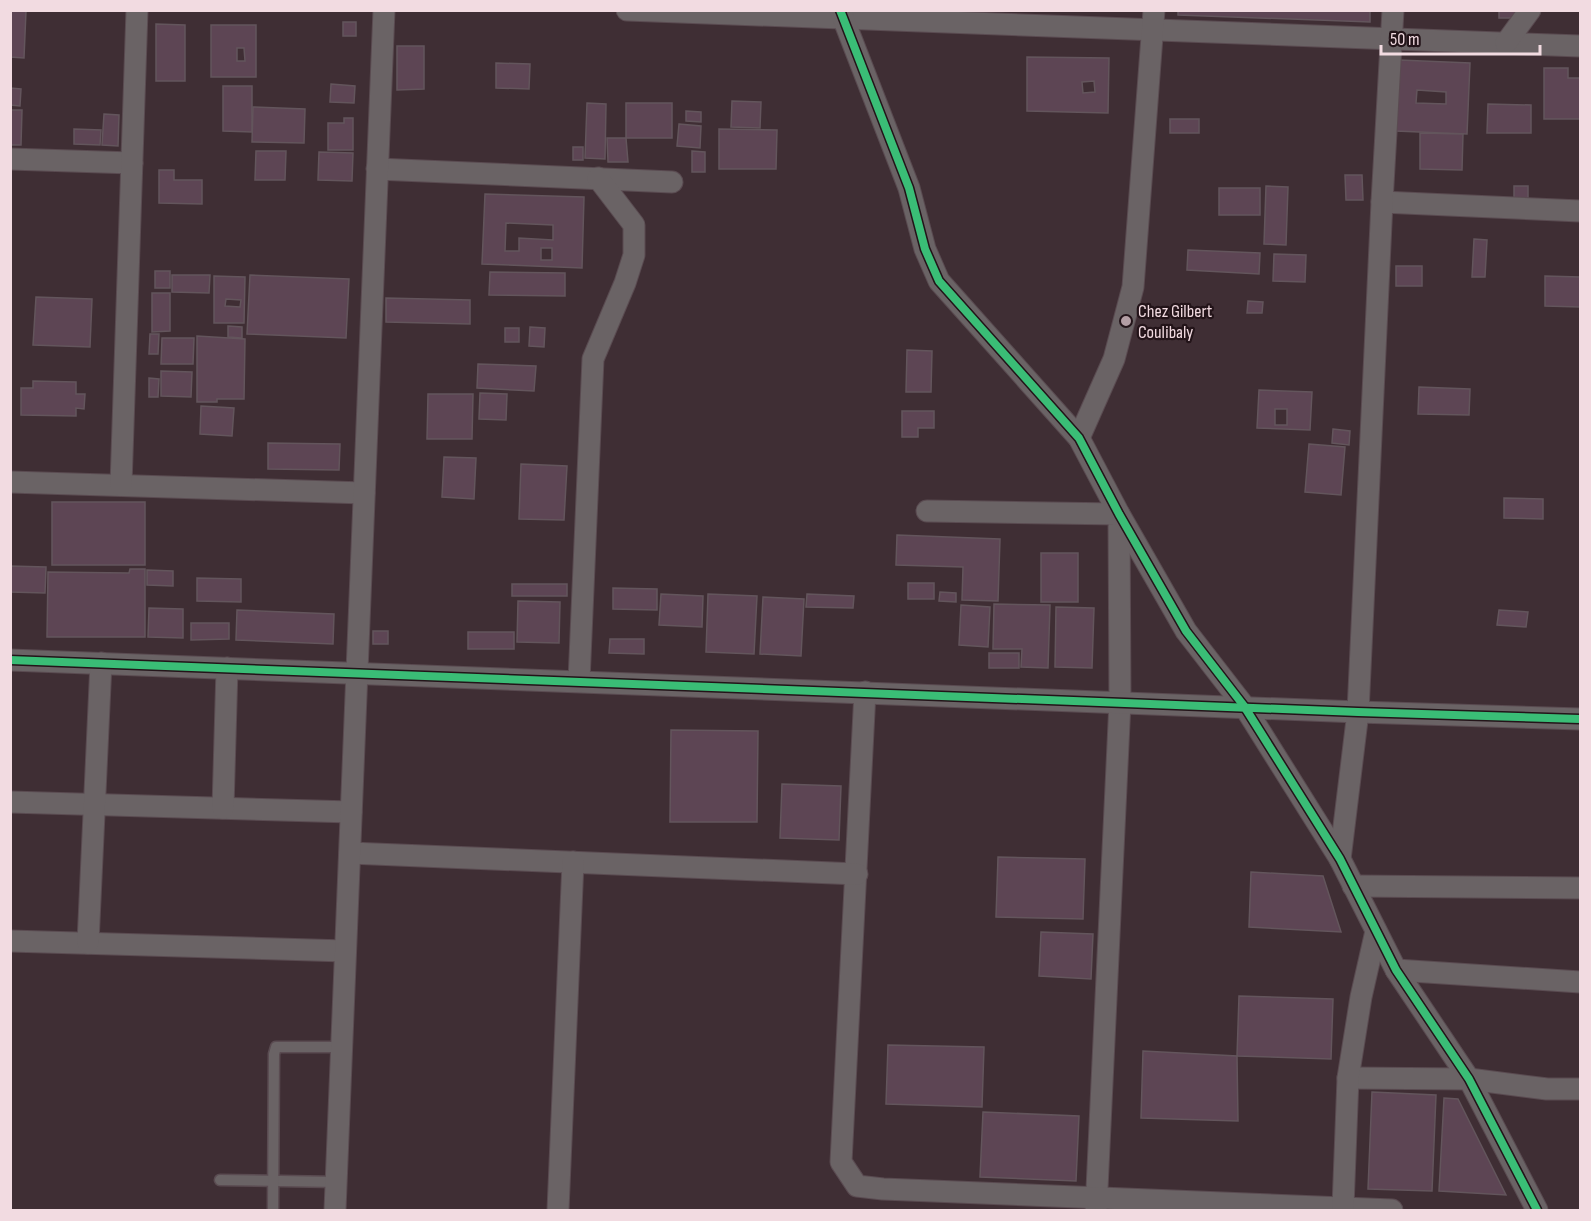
<svg xmlns="http://www.w3.org/2000/svg" width="1591" height="1221" font-family="'Sofia Sans Condensed',sans-serif">
	<style>
		.building { fill: #5d4554; stroke: #63555c; stroke-width: 1.5; fill-rule: evenodd }
		.lines { fill: none; stroke-linecap: round; stroke-linejoin: round }
		.service-casing { stroke: #5a4b51; stroke-width: 13 }
		.minor-casing { stroke: #5a4b51; stroke-width: 23 }
		.service { stroke: #6a6365; stroke-width: 10 }
		.minor { stroke: #6a6365; stroke-width: 21 }
		.cycleway-casing { stroke: #231419; stroke-width: 11 }
		.cycleway { stroke: #3abd76; stroke-width: 8 }
		.poi-dot { fill: #b39ea4; stroke: #231419; stroke-width: 2 }
		.labels { text-anchor: middle; stroke-width: 4.5; stroke-linejoin: round; paint-order: stroke }
		.poi-label { font-size: 18px; fill: #f2dbe1; stroke: #231419; text-anchor: start }
	</style>
	<rect width="100%" height="100%" fill="#3f2e34"/>
	<g class="building">
		<polygon points="1178,10 1370,10 1370,22 1178,15"/>
		<rect x="1499" y="10" width="18" height="8"/>
		<polygon points="10,11 26,11 24,58 10,57"/>
		<rect x="343" y="22" width="13" height="14"/>
		<polygon points="156,24 185,25 185,81 156,81"/>
		<path d="M211,25H256V77H211ZM237,48H244L245,61H237Z"/>
		<polygon points="397,46 424,46 424,89 397,90"/>
		<path d="M1027,57L1109,58L1108,113L1027,111ZM1094,81L1095,92L1083,93L1082,82Z"/>
		<path d="M1399,60L1470,63L1467,134L1396,131ZM1417,90L1446,92V104L1416,103Z"/>
		<polygon points="496,63 530,64 529,89 496,88"/>
		<polygon points="1544,68 1568,68 1568,78 1580,78 1580,119 1544,119"/>
		<polygon points="331,84 355,86 354,103 330,102"/>
		<polygon points="223,86 252,86 252,132 223,131"/>
		<polygon points="10,88 21,89 20,106 10,105"/>
		<polygon points="732,101 761,102 760,128 731,127"/>
		<polygon points="587,103 606,104 605,159 585,158"/>
		<rect x="626" y="103" width="46" height="35"/>
		<polygon points="1488,104 1531,105 1531,133 1487,133"/>
		<polygon points="253,107 305,109 304,143 252,142"/>
		<polygon points="10,110 22,110 21,145 10,145"/>
		<polygon points="686,111 701,112 701,122 686,121"/>
		<polygon points="104,114 119,115 118,146 102,145"/>
		<polygon points="344,118 353,118 353,150 328,150 328,123 344,123"/>
		<rect x="1170" y="119" width="29" height="14"/>
		<polygon points="679,124 701,126 700,148 677,146"/>
		<polygon points="74,129 101,130 100,145 74,144"/>
		<polygon points="719,129 777,130 776,169 719,169"/>
		<polygon points="1420,133 1463,134 1462,170 1420,169"/>
		<polygon points="607,138 626,138 628,162 608,162"/>
		<rect x="573" y="147" width="10" height="13"/>
		<polygon points="256,151 286,151 285,180 255,180"/>
		<polygon points="692,151 705,152 705,172 692,172"/>
		<polygon points="319,152 353,153 352,181 318,180"/>
		<polygon points="159,170 174,170 174,180 202,180 202,204 159,203"/>
		<polygon points="1345,175 1362,175 1363,200 1346,200"/>
		<polygon points="1266,186 1288,187 1286,245 1264,244"/>
		<rect x="1514" y="186" width="14" height="12"/>
		<rect x="1219" y="188" width="41" height="27"/>
		<path d="M485,194L584,197L582,268L482,264ZM506,223L553,225V240L519,238V251H505ZM541,248H552V260H541Z"/>
		<polygon points="1474,239 1487,240 1485,277 1472,277"/>
		<polygon points="1188,250 1260,253 1259,274 1187,270"/>
		<polygon points="1274,254 1306,255 1305,282 1273,281"/>
		<rect x="1396" y="266" width="26" height="20"/>
		<rect x="155" y="271" width="15" height="17"/>
		<polygon points="490,272 565,273 565,296 489,295"/>
		<polygon points="172,275 210,275 209,293 172,292"/>
		<polygon points="250,275 349,279 346,338 247,334"/>
		<path d="M214,276L245,277L244,323H214ZM226,299L241,300L240,307L225,306Z"/>
		<polygon points="1545,276 1580,277 1580,307 1545,306"/>
		<polygon points="152,293 170,293 170,331 152,332"/>
		<polygon points="36,297 92,299 90,347 33,345"/>
		<polygon points="386,298 470,300 470,324 386,322"/>
		<polygon points="1248,301 1263,302 1262,313 1247,313"/>
		<polygon points="228,326 242,327 242,338 228,337"/>
		<polygon points="530,327 545,328 544,347 529,346"/>
		<rect x="505" y="328" width="14" height="14"/>
		<polygon points="150,334 159,334 158,354 149,354"/>
		<polygon points="197,336 245,339 244,399 217,399 217,402 197,402"/>
		<polygon points="162,338 194,338 193,364 161,364"/>
		<polygon points="907,350 932,351 931,392 906,392"/>
		<polygon points="478,364 536,366 534,391 477,388"/>
		<polygon points="161,371 192,372 191,397 161,396"/>
		<polygon points="149,378 159,379 158,397 149,397"/>
		<polygon points="33,381 76,382 76,394 85,394 84,409 76,408 76,416 21,415 21,388 33,388"/>
		<polygon points="1419,387 1470,389 1469,415 1418,414"/>
		<path d="M1259,390L1312,392L1310,430L1257,428ZM1275,409H1287V425H1275Z"/>
		<polygon points="480,393 507,394 506,420 479,419"/>
		<polygon points="428,394 473,394 472,439 427,439"/>
		<polygon points="201,406 234,408 232,436 200,434"/>
		<polygon points="902,411 934,411 934,428 918,428 918,437 902,437"/>
		<polygon points="1333,429 1350,431 1349,445 1332,443"/>
		<polygon points="268,443 340,444 339,470 268,469"/>
		<polygon points="1309,444 1345,447 1341,495 1305,492"/>
		<polygon points="444,457 476,458 474,499 442,497"/>
		<polygon points="521,464 567,466 564,520 519,519"/>
		<polygon points="1504,498 1543,499 1543,519 1504,518"/>
		<rect x="52" y="502" width="93" height="63"/>
		<polygon points="897,535 1000,539 998,601 962,600 963,567 896,565"/>
		<rect x="1041" y="553" width="37" height="49"/>
		<polygon points="10,566 46,567 45,593 10,592"/>
		<polygon points="130,569 145,569 145,637 47,637 48,572 129,573"/>
		<polygon points="147,570 173,571 173,586 147,585"/>
		<polygon points="197,578 241,579 241,602 197,601"/>
		<rect x="908" y="583" width="26" height="16"/>
		<rect x="512" y="584" width="55" height="12"/>
		<polygon points="613,588 657,589 657,610 613,609"/>
		<polygon points="940,592 956,593 956,602 939,601"/>
		<polygon points="661,594 703,596 702,627 659,625"/>
		<polygon points="708,594 757,596 754,654 706,652"/>
		<polygon points="807,594 854,596 853,608 806,607"/>
		<polygon points="763,597 804,599 801,656 760,654"/>
		<polygon points="518,601 560,602 559,643 517,642"/>
		<polygon points="994,604 1050,605 1048,668 1021,667 1022,649 993,649"/>
		<polygon points="961,605 990,607 988,647 959,645"/>
		<polygon points="1056,607 1094,608 1092,668 1055,667"/>
		<polygon points="149,608 183,609 183,638 148,637"/>
		<polygon points="237,610 334,614 333,644 236,640"/>
		<polygon points="1499,610 1528,612 1526,627 1497,625"/>
		<polygon points="191,623 229,623 229,639 191,640"/>
		<rect x="373" y="631" width="15" height="13"/>
		<rect x="468" y="632" width="46" height="17"/>
		<polygon points="610,639 644,639 644,654 609,653"/>
		<rect x="989" y="653" width="30" height="15"/>
		<polygon points="671,730 758,731 757,822 670,822"/>
		<polygon points="782,784 841,786 839,840 780,838"/>
		<polygon points="998,857 1085,859 1083,919 996,917"/>
		<polygon points="1251,872 1323,876 1341,932 1249,927"/>
		<polygon points="1041,932 1093,934 1091,979 1039,976"/>
		<polygon points="1239,996 1333,999 1331,1059 1237,1056"/>
		<polygon points="888,1045 984,1047 982,1107 886,1104"/>
		<polygon points="1143,1051 1237,1056 1238,1121 1141,1118"/>
		<polygon points="1372,1092 1436,1095 1432,1191 1368,1189"/>
		<polygon points="1444,1098 1458,1099 1506,1195 1439,1191"/>
		<polygon points="983,1112 1079,1116 1076,1181 980,1177"/>
	</g>
	<g class="lines">
		<defs>
			<g id="service">
				<polyline points="220,1180 336,1182"/>
				<polyline points="273,1210 274,1054 276,1047 342,1047"/>
			</g>
			<g id="minor">
				<polyline points="627,10 1580,46"/>
				<polyline points="840,10 909,188 925,249 939,281 1079,438 1119,514 1186,631 1244,706 1340,859 1396,970 1469,1079 1537,1210"/>
				<polyline points="1506,43 1530,10"/>
				<polyline points="10,159 132,163"/>
				<polyline points="377,169 672,182"/>
				<polyline points="1382,202 1580,211"/>
				<polyline points="1079,438 1114,359 1133,287 1154,10"/>
				<polyline points="10,482 364,493"/>
				<polyline points="121,485 137,10"/>
				<polyline points="927,511 1119,514 1120,702 1096,1210"/>
				<polyline points="10,660 1358,712 1580,719"/>
				<polyline points="579,681 593,359 625,283 634,255 634,225 598,178"/>
				<polyline points="865,692 841,1162 857,1186 883,1189 1392,1210"/>
				<polyline points="10,802 351,812"/>
				<polyline points="223,808 227,668"/>
				<polyline points="350,853 857,874"/>
				<polyline points="1340,859 1358,712 1382,202 1393,10"/>
				<polyline points="1353,886 1580,888"/>
				<polyline points="10,941 345,951"/>
				<polyline points="88,943 101,663"/>
				<polyline points="1396,970 1580,982"/>
				<polyline points="1348,1078 1469,1079 1547,1089 1580,1089"/>
				<polyline points="1343,1207 1348,1078 1361,997 1376,931"/>
				<polyline points="335,1210 384,10"/>
				<polyline points="558,1210 573,862"/>
			</g>
		</defs>
		<use href="#service" class="service-casing"/>
		<use href="#minor" class="minor-casing"/>
		<use href="#service" class="service"/>
		<use href="#minor" class="minor"/>
		<defs>
			<g id="cycleway">
				<polyline points="840,10 909,188 925,249 939,281 1079,438 1119,514 1186,631 1244,706 1340,859 1396,970 1469,1079 1537,1210"/>
				<polyline points="10,660 1358,712 1580,719"/>
			</g>
		</defs>
		<use href="#cycleway" class="cycleway-casing"/>
		<use href="#cycleway" class="cycleway"/>
	</g>
	<circle class="poi-dot" cx="1126" cy="321" r="6"/>
	<g class="labels">
		<g class="poi-label">
			<text x="1138" y="317">Chez Gilbert<tspan x="1138" dy="21">Coulibaly</tspan></text>
		</g>
	</g>
	<rect width="1591" height="1221" fill="none" stroke="#f2dbe1" stroke-width="24"/>
	<path d="M1381 45v9h159v-9" fill="none" stroke="#f2dbe1" stroke-width="3"/>
	<text x="1390" y="45" font-size="18" fill="#f2dbe1" stroke="#231419" stroke-width="4.5" paint-order="stroke">50 m</text>
</svg>
